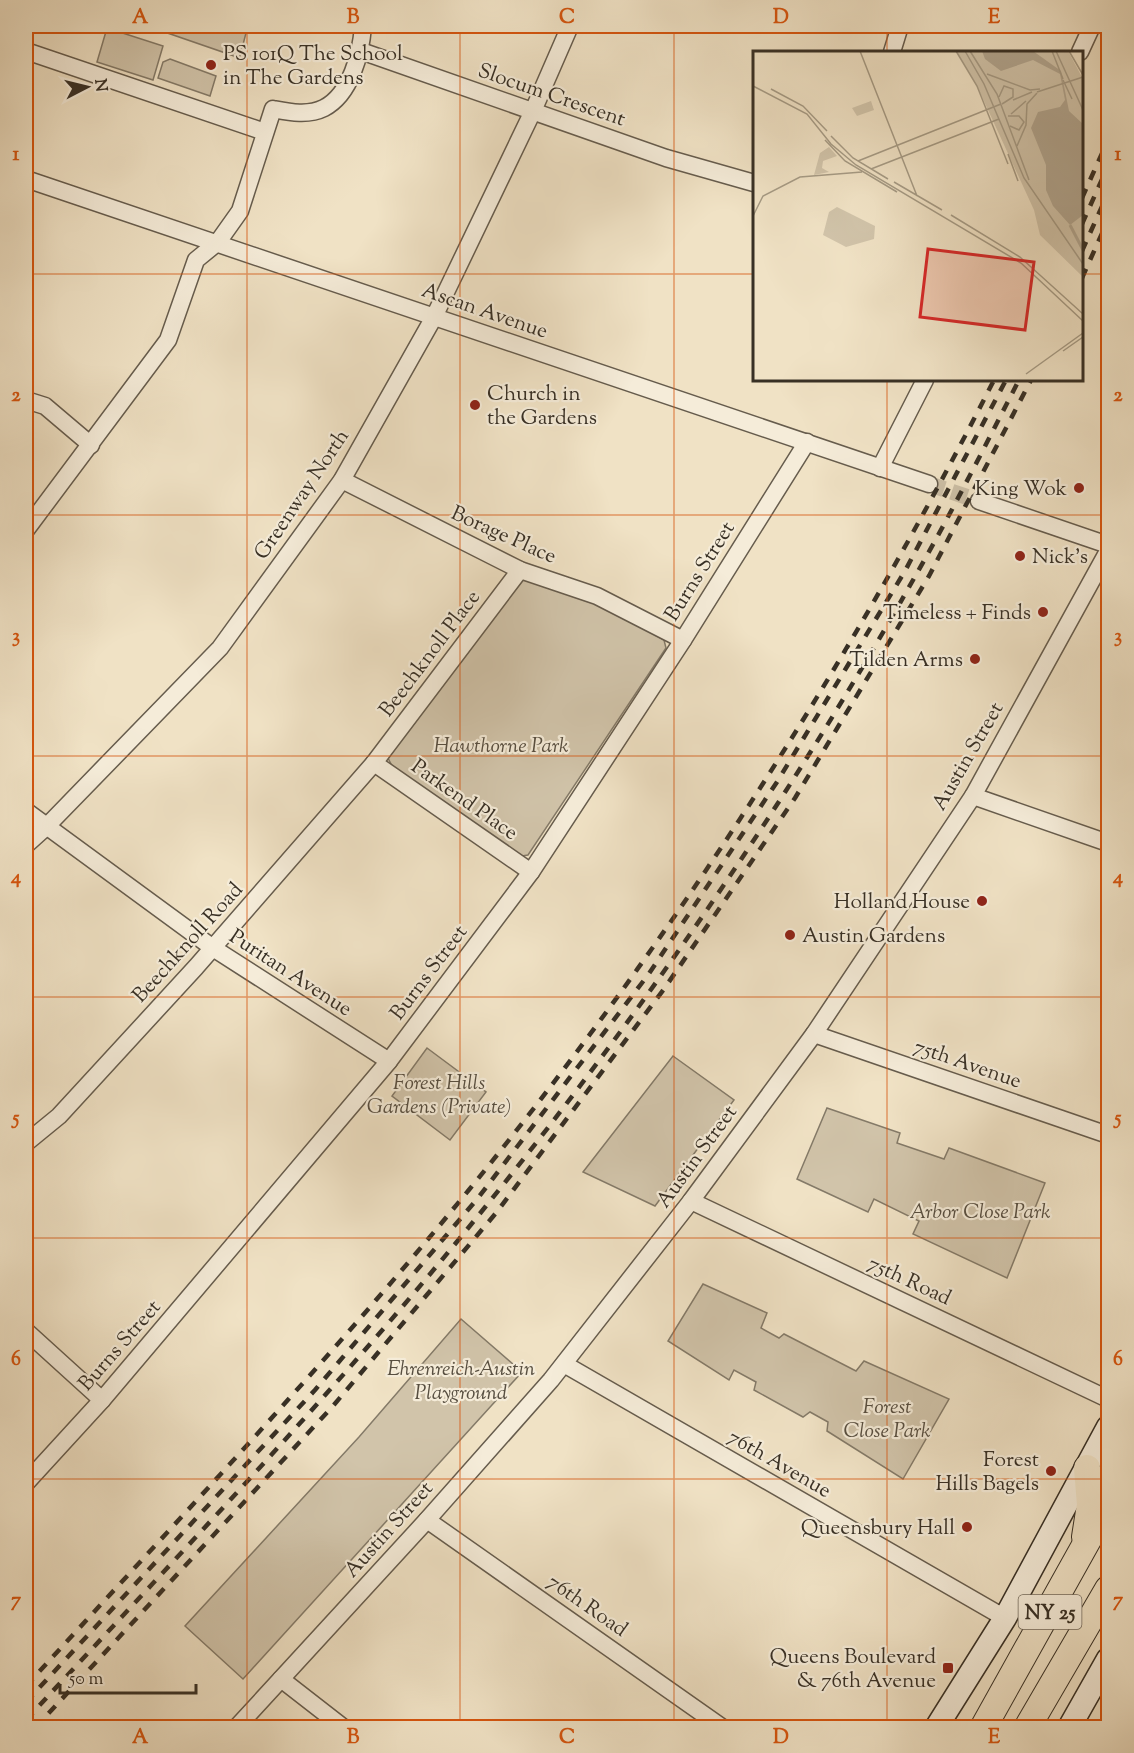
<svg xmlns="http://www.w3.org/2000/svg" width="1134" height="1753" font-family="'Sorts Mill Goudy',serif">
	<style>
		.green { fill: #d1c4aa; stroke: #847a68; stroke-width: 1.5 }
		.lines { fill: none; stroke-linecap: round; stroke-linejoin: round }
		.street-tunnel { stroke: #cbbea5; stroke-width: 16; stroke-dasharray: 16 8; stroke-linecap: butt }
		.street-casing { stroke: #665c4d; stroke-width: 19 }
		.secondary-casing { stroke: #383025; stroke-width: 25 }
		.primary-casing { stroke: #383025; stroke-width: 28 }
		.street { stroke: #f5ecd9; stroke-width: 16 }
		.secondary { stroke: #f5ecd9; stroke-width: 22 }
		.primary { stroke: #f0e2c5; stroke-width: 26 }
		.rail { stroke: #383025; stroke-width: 4.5; stroke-dasharray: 10 10; stroke-linecap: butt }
		.grid { fill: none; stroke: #d6550e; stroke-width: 1.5; stroke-opacity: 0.55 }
		.poi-dot { fill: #8f2418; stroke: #f5ecd9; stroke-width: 2 }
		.labels { text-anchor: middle; stroke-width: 4.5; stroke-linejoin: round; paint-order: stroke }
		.shield { fill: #f5ecd9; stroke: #71685b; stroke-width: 1.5 }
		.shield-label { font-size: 20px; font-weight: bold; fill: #383025 }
		.poi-label { font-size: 21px; fill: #383025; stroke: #f5ecd9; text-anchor: end }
		.street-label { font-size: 21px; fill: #383025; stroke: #f5ecd9 }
		.park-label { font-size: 21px; font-style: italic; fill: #574e40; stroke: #f5ecd9 }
		.inset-river { fill: none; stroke: #b1a58f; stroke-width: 3 }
		.inset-road { fill: none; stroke: #a69b85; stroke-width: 1.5 }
		.view { fill: #d62828; fill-opacity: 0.15; stroke: #d62828; stroke-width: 3 }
		.inset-edge { fill: none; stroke: #383025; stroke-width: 3 }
		.neatline { fill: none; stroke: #d6550e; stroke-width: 2 }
		.grid-label { font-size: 20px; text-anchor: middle; font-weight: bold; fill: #d6550e }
	</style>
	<rect width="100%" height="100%" fill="#f0e2c5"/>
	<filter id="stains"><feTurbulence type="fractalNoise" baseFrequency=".00333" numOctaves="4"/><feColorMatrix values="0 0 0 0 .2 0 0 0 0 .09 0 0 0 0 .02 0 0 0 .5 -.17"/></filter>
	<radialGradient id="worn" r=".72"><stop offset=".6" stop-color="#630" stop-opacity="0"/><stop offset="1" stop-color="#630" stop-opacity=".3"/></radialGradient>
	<g class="green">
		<polygon points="154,26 222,26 246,33 240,56 236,59 234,56 153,28"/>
		<polygon points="107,28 163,46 153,80 97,62"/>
		<polygon points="170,59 216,76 210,96 158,78 163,62"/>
		<path d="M523,578C538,585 553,587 568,592C601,602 633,623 664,640L666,648L528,855L522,856L393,768L388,758Z"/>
		<polygon points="427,1048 486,1092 450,1140 392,1096"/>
		<polygon points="673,1056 734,1100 655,1206 583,1172"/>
		<polygon points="827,1108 900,1133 897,1143 944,1159 949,1148 1045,1183 1007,1278 913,1234 919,1221 874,1199 868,1212 797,1179"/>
		<polygon points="703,1284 767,1313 761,1328 779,1338 784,1334 856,1371 864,1361 949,1399 903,1479 827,1431 828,1422 810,1412 803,1417 754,1390 756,1382 734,1370 729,1380 668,1341"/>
		<polygon points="461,1319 522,1372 243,1679 185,1626 359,1437"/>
	</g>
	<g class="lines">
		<polyline class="street-tunnel" points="929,484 979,501"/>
		<defs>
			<g id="street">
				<polyline points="26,51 265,132"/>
				<polyline points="361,51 666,158 754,183"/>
				<polyline points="892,52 900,26"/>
				<polyline points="1080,52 1092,26"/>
				<polyline points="26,179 929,484"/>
				<polyline points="26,400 45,406 91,445"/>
				<polyline points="880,468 925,380"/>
				<polyline points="342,480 520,570 597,596 683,640"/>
				<polyline points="979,501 1108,545"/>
				<path d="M26,530L168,340L196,260L218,242L240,211L273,109C289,112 308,116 324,108C351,94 361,53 363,26"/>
				<polyline points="374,763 531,872"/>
				<polyline points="973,796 1108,843"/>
				<polyline points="26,811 213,948 389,1061"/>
				<polyline points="26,845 46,827 220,648 342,480 434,317 533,111 570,26"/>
				<polyline points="814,1034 1108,1135"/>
				<polyline points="26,1143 59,1116 196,967 374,763 520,570"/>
				<polyline points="691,1201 1108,1399"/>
				<polyline points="26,1331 102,1400"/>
				<polyline points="564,1364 1005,1618"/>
				<polyline points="26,1483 102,1400 389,1061 531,872 683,640 807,442"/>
				<polyline points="427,1520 723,1728"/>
				<polyline points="281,1679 344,1728"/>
				<polyline points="236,1728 427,1520 551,1380 691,1201 814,1034 973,796 1108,551"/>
			</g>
			<g id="secondary">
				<polyline points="936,1728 1005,1618 1108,1427"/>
				<polyline points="1069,1728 1108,1659"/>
			</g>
			<g id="primary">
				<polyline points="1085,1537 1090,1505 1087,1468"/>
				<polyline points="983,1728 1108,1504"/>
				<polyline points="1027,1728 1108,1589"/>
			</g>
		</defs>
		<use href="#street" class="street-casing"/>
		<use href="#secondary" class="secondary-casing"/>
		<use href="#primary" class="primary-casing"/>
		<use href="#street" class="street"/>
		<use href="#secondary" class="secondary"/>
		<use href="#primary" class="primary"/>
		<g class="rail">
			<polyline points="1082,198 1108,140"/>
			<polyline points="1082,224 1108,166"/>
			<polyline points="1082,251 1108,193"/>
			<polyline points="1082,278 1108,220"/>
			<path d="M26,1686C175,1523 328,1362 468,1191C672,941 848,667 994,380"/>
			<polyline points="26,1702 315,1390 478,1198 648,975 777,782 905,571 1006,380"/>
			<path d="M26,1720C182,1551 342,1385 486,1206C646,1008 792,795 917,573C953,510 986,444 1019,380"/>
			<polyline points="35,1728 333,1406 496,1213 664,989 795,798 929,576 1031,380"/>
		</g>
	</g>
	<path class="grid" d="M247,26V1728M460,26V1728M674,26V1728M887,26V52M26,274H754M1082,274H1108M887,380V1728M26,515H1108M26,756H1108M26,997H1108M26,1238H1108M26,1479H1108"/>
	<g class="poi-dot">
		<circle cx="211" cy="65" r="6"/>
		<circle cx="475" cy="405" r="6"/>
		<circle cx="1079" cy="488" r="6"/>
		<circle cx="1020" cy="556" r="6"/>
		<circle cx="1043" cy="612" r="6"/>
		<circle cx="975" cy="659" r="6"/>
		<circle cx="982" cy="901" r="6"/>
		<circle cx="790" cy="935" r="6"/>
		<circle cx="1051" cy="1471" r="6"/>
		<circle cx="967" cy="1527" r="6"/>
		<rect x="942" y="1662" width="12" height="12" rx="3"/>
	</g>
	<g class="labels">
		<rect class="shield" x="1018.5" y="1595" width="63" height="34" rx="4.5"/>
		<g class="shield-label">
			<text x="1050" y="1619">NY 25</text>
		</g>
		<g class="poi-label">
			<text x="223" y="60" text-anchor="start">PS 101Q The School<tspan x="223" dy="24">in The Gardens</tspan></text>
			<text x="487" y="400" text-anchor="start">Church in<tspan x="487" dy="24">the Gardens</tspan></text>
			<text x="1067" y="495">King Wok</text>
			<text x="1032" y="563" text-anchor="start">Nick’s</text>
			<text x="1031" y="619">Timeless + Finds</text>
			<text x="963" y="666">Tilden Arms</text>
			<text x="970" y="908">Holland House</text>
			<text x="802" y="942" text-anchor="start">Austin Gardens</text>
			<text x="1039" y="1466">Forest<tspan x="1039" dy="24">Hills Bagels</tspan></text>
			<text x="955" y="1534">Queensbury Hall</text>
			<text x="936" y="1663">Queens Boulevard<tspan x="936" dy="24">&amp; 76th Avenue</tspan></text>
		</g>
		<g class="street-label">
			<text transform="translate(552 94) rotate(19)" y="7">Slocum Crescent</text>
			<text transform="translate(485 310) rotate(19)" y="7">Ascan Avenue</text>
			<text transform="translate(301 494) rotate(-56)" y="7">Greenway North</text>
			<text transform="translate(504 534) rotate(24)" y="7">Borage Place</text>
			<text transform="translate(699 571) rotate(-58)" y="7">Burns Street</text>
			<text transform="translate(429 653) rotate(-53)" y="7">Beechknoll Place</text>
			<text transform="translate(967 756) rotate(-60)" y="7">Austin Street</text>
			<text transform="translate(465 799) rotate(35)" y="7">Parkend Place</text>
			<text transform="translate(187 942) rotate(-48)" y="7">Beechknoll Road</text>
			<text transform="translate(291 972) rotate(33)" y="7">Puritan Avenue</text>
			<text transform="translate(428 972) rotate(-53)" y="7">Burns Street</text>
			<text transform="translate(968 1063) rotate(19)" y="7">75th Avenue</text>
			<text transform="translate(696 1156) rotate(-54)" y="7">Austin Street</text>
			<text transform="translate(910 1280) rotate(25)" y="7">75th Road</text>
			<text transform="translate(119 1345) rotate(-49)" y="7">Burns Street</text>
			<text transform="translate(780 1463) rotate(30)" y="7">76th Avenue</text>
			<text transform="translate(388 1529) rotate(-48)" y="7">Austin Street</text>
			<text transform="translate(588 1605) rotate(35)" y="7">76th Road</text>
		</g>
		<g class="park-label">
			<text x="501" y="752">Hawthorne Park</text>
			<text x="439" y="1089">Forest Hills<tspan x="439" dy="24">Gardens (Private)</tspan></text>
			<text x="980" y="1218">Arbor Close Park</text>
			<text x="461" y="1375">Ehrenreich-Austin<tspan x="461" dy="24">Playground</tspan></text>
			<text x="887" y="1413">Forest<tspan x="887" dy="24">Close Park</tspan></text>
		</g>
	</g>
	<g transform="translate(753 51)">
		<rect width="330" height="330" fill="#f0e2c5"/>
		<path d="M203,0H315L330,28V226L287,184L281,159L224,35ZM118,50L121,59L104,65L99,57ZM76,96L84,105L70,110L69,117L76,121L61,124L67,102ZM84,156L122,175L121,188L93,196L70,184L76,161Z" fill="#d1c4aa"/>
		<path d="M229,0H280L308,20L316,60L330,73V164L317,174L300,155L293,139V114L278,77L285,61L307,56L312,49L307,23L280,9L248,20L232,8Z" fill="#b1a58f"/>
		<path class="inset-river" d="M317,174L330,199"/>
		<path class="inset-road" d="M107,0L164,145M203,0L224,35L255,113M212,0L231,33L271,127L330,213M217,0L244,43L276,129M299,0L310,28M303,0L330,59M316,0L330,24M234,23L277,39L287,38M310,29L319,48M0,35L54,63L78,93L103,114L268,212L330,270M18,38L50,55L74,80M284,41L330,26M246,46L251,35L260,38V46L249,53M260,49L279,41M258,63L273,50M255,65H266L271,71L266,79L257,75M78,85L100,107L135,128M72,89L92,110L144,141M264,95L273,74L274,53L284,42M255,103L265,130M105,110L248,53M118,118L246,68M141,131L189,159M198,164L267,206L330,263M0,165L10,145L47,126L109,121M310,300L330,286M273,323L330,282"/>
		<path class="view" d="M175,198L281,211L272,279L167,266Z"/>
		<rect width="330" height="330" class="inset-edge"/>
	</g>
	<rect width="1134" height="1753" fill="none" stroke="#f0e2c5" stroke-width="66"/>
	<g transform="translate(87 87) rotate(83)" stroke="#f5ecd9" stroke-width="4.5" paint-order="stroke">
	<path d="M0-4.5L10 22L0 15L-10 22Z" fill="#383025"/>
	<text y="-9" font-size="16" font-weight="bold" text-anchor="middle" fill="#383025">N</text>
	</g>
	<path d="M60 1684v9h136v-9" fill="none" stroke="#383025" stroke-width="3"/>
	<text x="69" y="1684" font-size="18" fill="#383025" stroke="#f5ecd9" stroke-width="4.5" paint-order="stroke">50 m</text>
	<rect x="33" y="33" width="1068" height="1687" class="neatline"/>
	<g class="grid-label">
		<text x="140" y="23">A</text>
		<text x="353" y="23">B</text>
		<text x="567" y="23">C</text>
		<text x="781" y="23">D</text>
		<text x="994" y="23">E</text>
		<text x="16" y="160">1</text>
		<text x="1118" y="160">1</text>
		<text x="16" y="401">2</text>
		<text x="1118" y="401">2</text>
		<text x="16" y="642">3</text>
		<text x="1118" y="642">3</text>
		<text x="16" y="883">4</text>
		<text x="1118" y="883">4</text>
		<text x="16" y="1124">5</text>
		<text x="1118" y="1124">5</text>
		<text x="16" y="1365">6</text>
		<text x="1118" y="1365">6</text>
		<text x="16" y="1606">7</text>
		<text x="1118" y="1606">7</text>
		<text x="140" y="1743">A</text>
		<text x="353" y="1743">B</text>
		<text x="567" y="1743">C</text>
		<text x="781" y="1743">D</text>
		<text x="994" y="1743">E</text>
	</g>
	<rect width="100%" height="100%" filter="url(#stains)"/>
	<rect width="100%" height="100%" fill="url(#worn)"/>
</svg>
